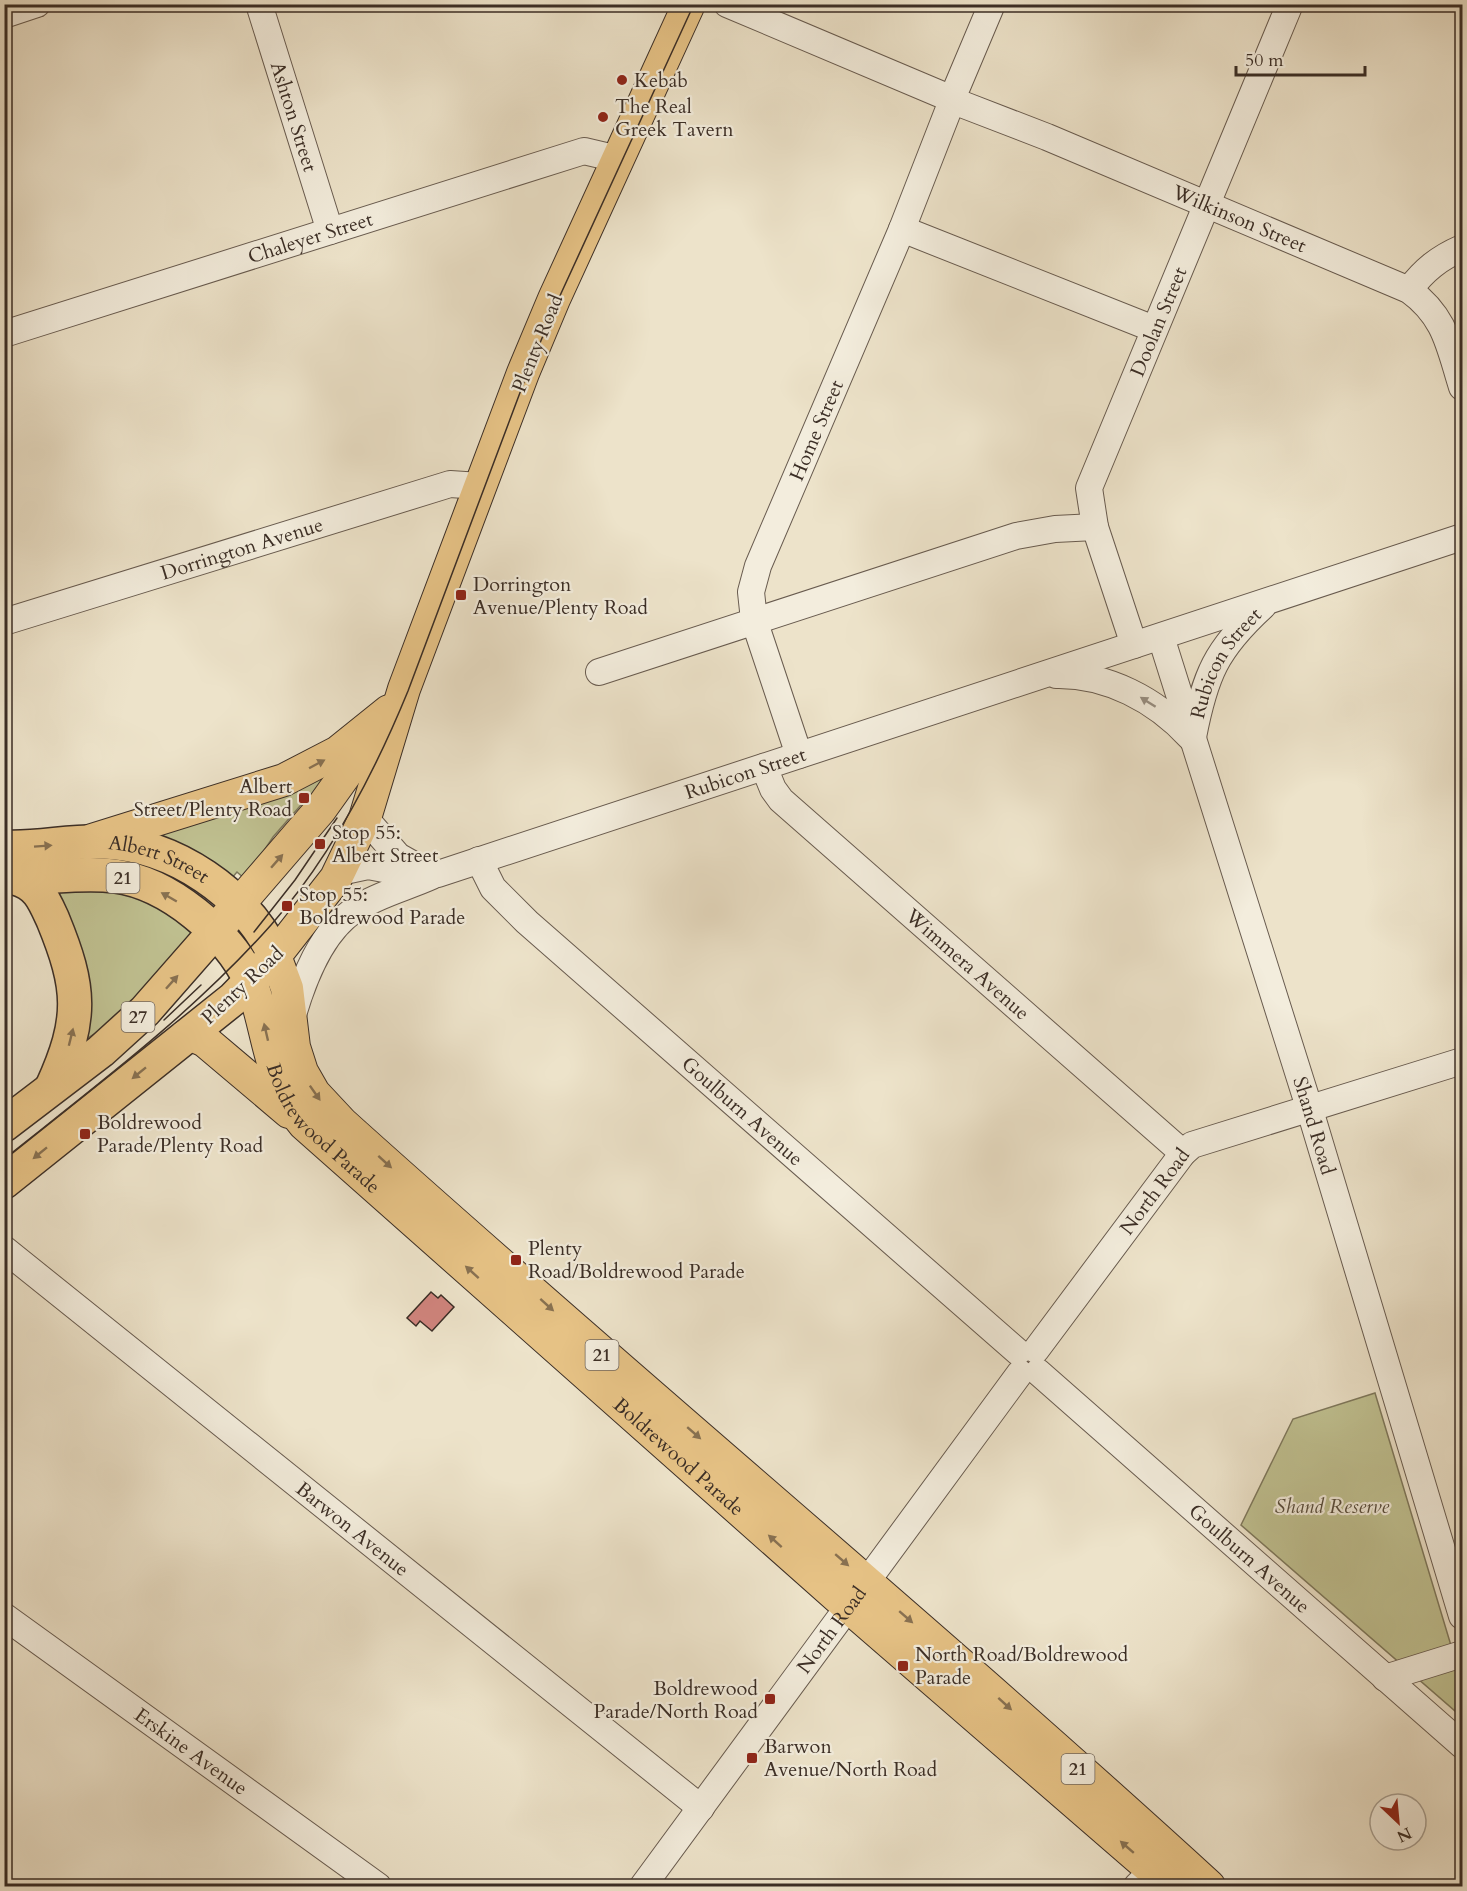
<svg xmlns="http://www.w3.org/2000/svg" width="1467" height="1891" font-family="Cardo,serif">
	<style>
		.green { fill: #c0c191; stroke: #7e785c; stroke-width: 1.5 }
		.building { fill: #d0847d; stroke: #3b2e26; stroke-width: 1.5 }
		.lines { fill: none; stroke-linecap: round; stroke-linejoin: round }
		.minor-casing { stroke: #685b4f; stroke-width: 28 }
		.major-casing { stroke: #3b2e26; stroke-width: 34 }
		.highway-casing { stroke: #3b2e26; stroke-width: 36 }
		.minor { stroke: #f3eddd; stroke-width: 26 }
		.major { stroke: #e6c285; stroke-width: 32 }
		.highway { stroke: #e6c285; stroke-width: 33 }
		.tram { stroke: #3b2e26; stroke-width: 1.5 }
		.oneway { fill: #978e82 }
		.oneway2 { fill: #887151 }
		.poi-dot { fill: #8f2418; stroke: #f3eddd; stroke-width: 2 }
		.labels { text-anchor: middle; stroke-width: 4.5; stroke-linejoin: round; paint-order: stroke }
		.shield { fill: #f3eddd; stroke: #72675d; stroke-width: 1.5 }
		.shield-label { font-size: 18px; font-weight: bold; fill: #3b2e26 }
		.poi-label { font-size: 20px; fill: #3b2e26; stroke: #f3eddd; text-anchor: start }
		.street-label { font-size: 20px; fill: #3b2e26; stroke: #f3eddd }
		.park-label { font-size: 20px; font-style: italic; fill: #564b3b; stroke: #f3eddd }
	</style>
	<rect width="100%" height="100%" fill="#ede3ca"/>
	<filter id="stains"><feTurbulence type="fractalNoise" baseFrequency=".00333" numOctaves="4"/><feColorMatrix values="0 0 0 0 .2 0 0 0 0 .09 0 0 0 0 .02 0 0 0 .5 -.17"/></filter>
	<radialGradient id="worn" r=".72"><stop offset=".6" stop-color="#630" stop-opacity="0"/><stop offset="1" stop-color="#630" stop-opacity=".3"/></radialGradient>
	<g class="green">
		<polygon points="337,762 315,795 300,806 273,837 245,879 237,872 231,879 155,835"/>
		<path d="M51,885L112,887L169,911L194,932C168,961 113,1033 77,1042L91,998L83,954Z"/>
		<polygon points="1375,1393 1462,1682 1462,1717 1241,1525 1293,1419"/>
	</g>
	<polygon class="building" points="431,1292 438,1298 441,1295 454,1307 432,1331 420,1321 416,1326 407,1318"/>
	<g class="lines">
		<defs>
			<g id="minor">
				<path id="s1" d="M259,4L330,231"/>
				<polyline points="727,4 940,94"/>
				<polyline points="4,15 37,4"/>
				<polyline points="957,87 992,4"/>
				<path id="s2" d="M964,105L1047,137L1409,290C1446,317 1449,346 1462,387"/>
				<polyline points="902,229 1154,329"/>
				<path d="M1409,290C1424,270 1439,258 1462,248"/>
				<path id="s3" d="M4,334L584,151L618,159"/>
				<path id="s4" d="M4,622L450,484L480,486"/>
				<path id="s5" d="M1161,637L1309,1107L1462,1616"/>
				<path id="s6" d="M1134,645L1095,527L1089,488L1290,4"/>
				<polyline points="599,672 1016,536 1055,529 1095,527"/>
				<path d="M1056,675C1107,674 1156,700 1190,737"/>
				<path id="s7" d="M1193,737C1205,675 1216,649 1263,606"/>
				<path id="s8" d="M799,755L754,620L751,592L758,566L902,229L948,111"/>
				<path id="s9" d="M764,767L773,789L781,800L1183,1153"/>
				<polyline points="365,818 398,856 423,870"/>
				<path id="s10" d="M479,860L493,888L527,922L1018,1352"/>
				<path id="s11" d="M340,872L368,866L415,875L438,874L1462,537"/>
				<path d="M292,1018C303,980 321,931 356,909C379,894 408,887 432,876"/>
				<path id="s12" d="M4,1249L701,1808"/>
				<path id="s13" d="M1036,1350L1183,1153L1192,1145L1462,1061"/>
				<path id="s14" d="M1038,1372L1462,1745"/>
				<path id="s15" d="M4,1616L378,1886"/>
				<polyline points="1385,1678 1462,1654"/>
				<path id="s16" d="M643,1886L1020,1373"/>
				<polyline points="1137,1886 1165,1858"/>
			</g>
			<g id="major">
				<path d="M689,4L554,299L523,373L404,689L365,818L336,878L275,956L287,988L294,1047L302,1072L314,1093L342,1123C628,1381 925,1626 1209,1886"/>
				<polyline points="92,840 284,780 338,752 389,711"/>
				<polyline points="238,905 320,810 372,737"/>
				<path id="s17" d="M251,982C269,1030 269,1084 304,1124L850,1608L1171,1886"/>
				<polyline points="185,1037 194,1036 205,1041 289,1112"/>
			</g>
			<g id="highway">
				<path id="s18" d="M4,847C38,849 71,840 105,842C175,845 245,893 275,956L233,999L4,1182"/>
				<path d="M4,877C41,880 79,871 115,876C169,883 229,934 251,982"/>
				<path d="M15,878C38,884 44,900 53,920C81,988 83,1019 52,1087"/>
				<polyline points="4,1125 101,1051 145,1011 238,905"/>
			</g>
		</defs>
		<use href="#minor" class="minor-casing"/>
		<use href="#major" class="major-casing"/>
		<use href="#highway" class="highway-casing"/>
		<use href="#minor" class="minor"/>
		<use href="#major" class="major"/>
		<use href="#highway" class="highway"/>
		<g class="tram">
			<polyline points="254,932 295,880 337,818"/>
			<polyline points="164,1020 201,985"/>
			<path d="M4,1159C97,1085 192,1014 271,925C331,857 374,774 408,691L527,374L558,300L694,4"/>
		</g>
	</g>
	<defs><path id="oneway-solid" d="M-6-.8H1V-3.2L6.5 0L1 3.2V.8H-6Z" transform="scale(1.5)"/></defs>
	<use class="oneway" href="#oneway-solid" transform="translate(1148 702) rotate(-148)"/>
	<g class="oneway2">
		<use href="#oneway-solid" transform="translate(317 764) rotate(-28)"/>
		<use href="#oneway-solid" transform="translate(43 846) rotate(-4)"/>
		<use href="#oneway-solid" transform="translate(277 861) rotate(-49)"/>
		<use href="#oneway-solid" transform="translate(169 897) rotate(-150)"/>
		<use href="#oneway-solid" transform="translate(172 982) rotate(-48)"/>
		<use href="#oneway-solid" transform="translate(266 1032) rotate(-103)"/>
		<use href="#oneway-solid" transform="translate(71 1037) rotate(-76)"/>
		<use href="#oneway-solid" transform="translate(139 1073) rotate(141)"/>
		<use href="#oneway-solid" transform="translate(315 1093) rotate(55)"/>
		<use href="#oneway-solid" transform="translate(40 1153) rotate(141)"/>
		<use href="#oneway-solid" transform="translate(385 1162) rotate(42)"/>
		<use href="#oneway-solid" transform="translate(472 1272) rotate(-138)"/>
		<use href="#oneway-solid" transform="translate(547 1305) rotate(42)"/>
		<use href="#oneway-solid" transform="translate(694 1433) rotate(41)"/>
		<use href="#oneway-solid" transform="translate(775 1541) rotate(-138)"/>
		<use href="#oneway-solid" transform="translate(842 1560) rotate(41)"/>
		<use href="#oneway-solid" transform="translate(906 1617) rotate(41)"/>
		<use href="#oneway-solid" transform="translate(1005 1704) rotate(42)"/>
		<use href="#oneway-solid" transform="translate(1127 1847) rotate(-139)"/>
	</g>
	<g class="poi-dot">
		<circle cx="622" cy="80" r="6"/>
		<circle cx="603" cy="117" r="6"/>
		<rect x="455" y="589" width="12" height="12" rx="3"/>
		<rect x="298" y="792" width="12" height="12" rx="3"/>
		<rect x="314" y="838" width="12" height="12" rx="3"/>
		<rect x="281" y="900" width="12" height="12" rx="3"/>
		<rect x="79" y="1128" width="12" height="12" rx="3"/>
		<rect x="510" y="1254" width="12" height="12" rx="3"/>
		<rect x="897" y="1660" width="12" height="12" rx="3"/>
		<rect x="764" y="1693" width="12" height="12" rx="3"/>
		<rect x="746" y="1752" width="12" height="12" rx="3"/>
	</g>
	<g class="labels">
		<g class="shield">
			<rect x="106.5" y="863" width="33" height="30" rx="4.5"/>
			<rect x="121.5" y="1002" width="33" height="30" rx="4.5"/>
			<rect x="585.5" y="1340" width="33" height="30" rx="4.5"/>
			<rect x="1061.5" y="1754" width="33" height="30" rx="4.5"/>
		</g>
		<g class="shield-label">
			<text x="123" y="884">21</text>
			<text x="138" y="1023">27</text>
			<text x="602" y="1361">21</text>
			<text x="1078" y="1775">21</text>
		</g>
		<g class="poi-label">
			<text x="634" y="87">Kebab</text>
			<text x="615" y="113">The Real<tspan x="615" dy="23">Greek Tavern</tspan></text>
			<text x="473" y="591">Dorrington<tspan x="473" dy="23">Avenue/Plenty Road</tspan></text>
			<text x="292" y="793" text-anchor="end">Albert<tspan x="292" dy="23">Street/Plenty Road</tspan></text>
			<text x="332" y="839">Stop 55:<tspan x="332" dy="23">Albert Street</tspan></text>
			<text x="299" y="901">Stop 55:<tspan x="299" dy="23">Boldrewood Parade</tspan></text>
			<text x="97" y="1129">Boldrewood<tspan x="97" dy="23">Parade/Plenty Road</tspan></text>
			<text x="528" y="1255">Plenty<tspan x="528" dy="23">Road/Boldrewood Parade</tspan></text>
			<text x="915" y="1661">North Road/Boldrewood<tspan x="915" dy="23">Parade</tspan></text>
			<text x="758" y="1695" text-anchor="end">Boldrewood<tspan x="758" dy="23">Parade/North Road</tspan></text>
			<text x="764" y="1753">Barwon<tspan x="764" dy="23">Avenue/North Road</tspan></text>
		</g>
		<g class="street-label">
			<text dy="7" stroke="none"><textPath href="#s1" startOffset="118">Ashton Street</textPath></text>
			<text dy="7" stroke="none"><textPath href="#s2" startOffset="298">Wilkinson Street</textPath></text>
			<text dy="7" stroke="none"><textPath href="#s3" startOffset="321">Chaleyer Street</textPath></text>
			<text dy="7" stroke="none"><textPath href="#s6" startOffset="344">Doolan Street</textPath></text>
			<text transform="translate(537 343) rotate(-68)" y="7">Plenty Road</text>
			<text dy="7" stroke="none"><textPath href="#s8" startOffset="345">Home Street</textPath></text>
			<text dy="7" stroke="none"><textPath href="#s4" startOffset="249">Dorrington Avenue</textPath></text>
			<text dy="7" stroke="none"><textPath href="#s7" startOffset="82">Rubicon Street</textPath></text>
			<text dy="7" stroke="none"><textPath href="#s11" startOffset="423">Rubicon Street</textPath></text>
			<text dy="7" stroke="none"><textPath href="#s18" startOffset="158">Albert Street</textPath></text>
			<text dy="7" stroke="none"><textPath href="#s9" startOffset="286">Wimmera Avenue</textPath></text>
			<text transform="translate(242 985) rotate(-43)" y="7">Plenty Road</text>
			<text dy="7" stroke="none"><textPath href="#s10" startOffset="366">Goulburn Avenue</textPath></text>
			<text dy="7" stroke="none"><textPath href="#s17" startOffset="168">Boldrewood Parade</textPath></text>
			<text dy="7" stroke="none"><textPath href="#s5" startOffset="512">Shand Road</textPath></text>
			<text dy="7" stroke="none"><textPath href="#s13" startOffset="198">North Road</textPath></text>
			<text dy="7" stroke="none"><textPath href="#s17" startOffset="654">Boldrewood Parade</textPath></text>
			<text dy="7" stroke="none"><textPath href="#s12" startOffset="447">Barwon Avenue</textPath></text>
			<text dy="7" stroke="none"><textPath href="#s14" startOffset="282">Goulburn Avenue</textPath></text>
			<text dy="7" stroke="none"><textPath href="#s16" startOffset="318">North Road</textPath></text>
			<text dy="7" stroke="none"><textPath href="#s15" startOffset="231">Erskine Avenue</textPath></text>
		</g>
		<g class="park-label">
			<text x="1332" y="1513">Shand Reserve</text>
		</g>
	</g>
	<rect width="1467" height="1891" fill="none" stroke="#ede3ca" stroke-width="24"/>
	<rect x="6" y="6" width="1455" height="1879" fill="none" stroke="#3b2e26" stroke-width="3"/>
	<rect x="12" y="12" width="1443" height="1867" fill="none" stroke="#3b2e26" stroke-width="1.5"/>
	<g transform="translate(1398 1822) rotate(154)"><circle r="28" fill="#f3eddd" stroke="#a9a194" stroke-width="1.5"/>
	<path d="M0-4.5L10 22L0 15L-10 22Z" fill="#8f2418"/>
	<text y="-9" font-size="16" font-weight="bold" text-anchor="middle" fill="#3b2e26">N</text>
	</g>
	<path d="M1236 66v9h129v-9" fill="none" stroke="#3b2e26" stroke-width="3"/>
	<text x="1245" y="66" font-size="18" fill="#3b2e26" stroke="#f3eddd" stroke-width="4.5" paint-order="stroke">50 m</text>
	<rect width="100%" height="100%" filter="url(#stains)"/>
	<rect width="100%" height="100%" fill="url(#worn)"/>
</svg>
